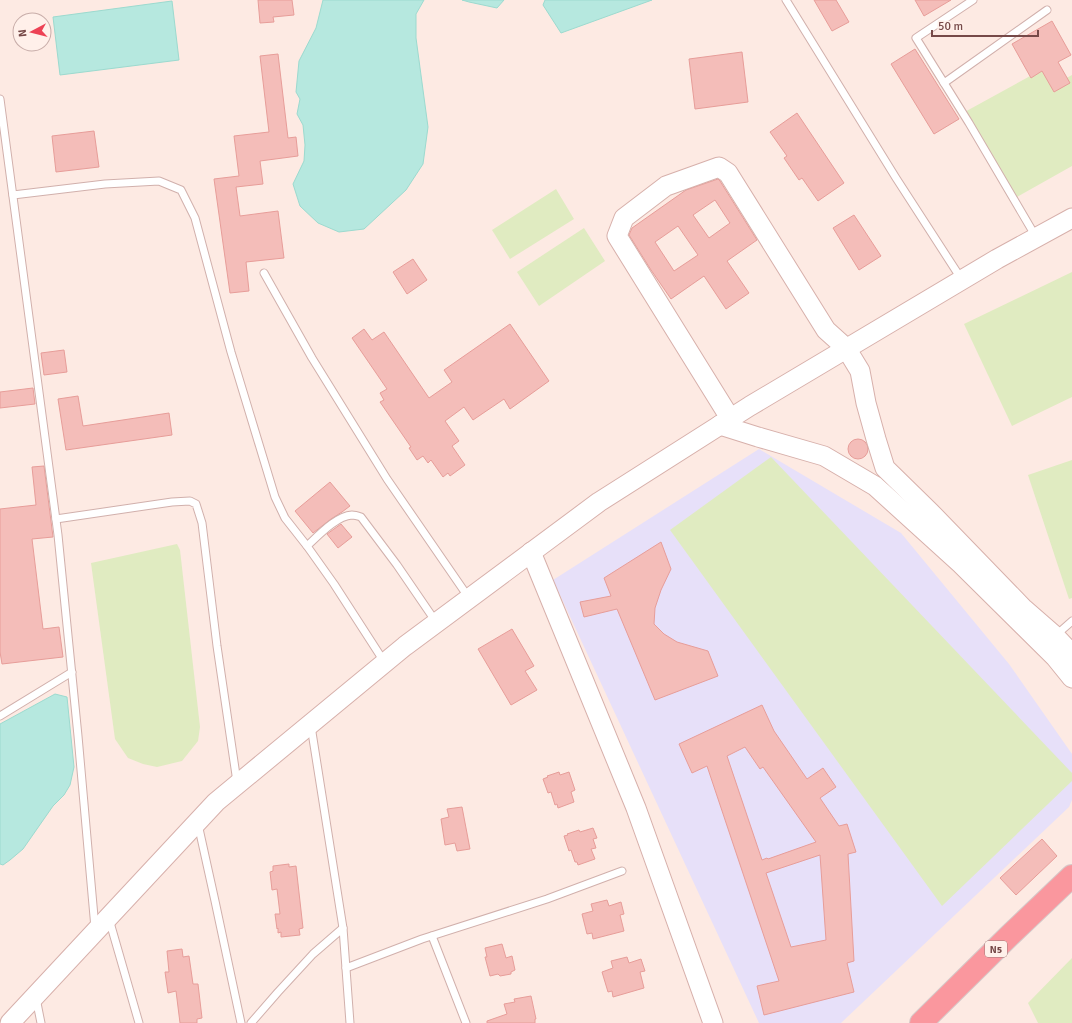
<svg xmlns="http://www.w3.org/2000/svg" width="1072" height="1023" font-family="Signika,sans-serif">
	<style>
		.education { fill: #e7e0f9 }
		.green { fill: #e0ebc1 }
		.water { fill: #b6e8df; stroke: #9cdacf }
		.building { fill: #f4bdb9; stroke: #e79d99; fill-rule: evenodd }
		.lines { fill: none; stroke-linecap: round; stroke-linejoin: round }
		.lane-casing { stroke: #d1b0ac; stroke-width: 9 }
		.secondary-casing { stroke: #d7b0ab; stroke-width: 21 }
		.highway-casing { stroke: #d6c8c8; stroke-width: 24 }
		.lane { stroke: #fff; stroke-width: 7 }
		.secondary { stroke: #fff; stroke-width: 19 }
		.highway { stroke: #fa979e; stroke-width: 22 }
		.labels { text-anchor: middle; stroke-width: 3; stroke-linejoin: round; paint-order: stroke }
		.shield { fill: #fff0ea; stroke: #9f7b79; stroke-width: 1 }
		.shield-label { font-size: 10px; font-weight: bold; fill: #764948 }
	</style>
	<rect width="100%" height="100%" fill="#fdeae3"/>
	<polygon class="education" points="759,449 901,533 1009,664 1072,754 1072,800 1069,807 841,1023 759,1023 553,580"/>
	<g class="green">
		<polygon points="1043,69 1053,85 1072,75 1072,166 1010,201 961,114"/>
		<polygon points="556,189 574,219 510,259 492,230"/>
		<polygon points="584,228 605,261 539,306 517,272"/>
		<polygon points="1072,272 1072,397 1012,426 964,324"/>
		<polygon points="771,457 1072,773 1072,781 942,906 670,530"/>
		<polygon points="1072,460 1072,598 1069,599 1028,475"/>
		<polygon points="177,544 180,550 200,727 198,741 182,761 157,767 143,764 128,758 115,739 91,563"/>
		<polygon points="1072,958 1072,1023 1038,1023 1028,1003"/>
	</g>
	<g class="water">
		<polygon points="323,0 424,0 416,14 416,38 428,127 423,164 406,190 364,229 339,232 318,223 300,206 293,184 304,161 305,145 303,125 297,114 300,99 296,92 299,61 316,28"/>
		<polygon points="462,0 504,0 497,8 469,2"/>
		<polygon points="545,0 652,0 561,33 543,5"/>
		<polygon points="172,1 179,60 60,75 53,17"/>
		<polygon points="55,694 67,697 74,767 70,785 64,795 53,806 23,849 10,860 3,865 0,864 0,724"/>
	</g>
	<g class="building">
		<polygon points="258,0 292,0 294,15 273,17 274,22 260,23"/>
		<polygon points="814,0 836,0 849,22 832,31"/>
		<polygon points="915,0 951,0 924,16"/>
		<polygon points="1052,21 1071,55 1058,62 1070,83 1054,92 1042,71 1031,78 1012,44"/>
		<polygon points="915,49 959,119 934,134 891,64"/>
		<polygon points="742,52 748,102 695,109 689,59"/>
		<polygon points="278,54 288,138 296,137 298,156 260,161 263,184 236,187 240,216 278,211 284,258 246,262 249,291 230,293 214,179 239,176 234,136 269,132 260,56"/>
		<polygon points="797,113 844,183 818,201 802,178 799,180 784,158 787,156 770,132"/>
		<polygon points="94,131 99,167 56,172 52,136"/>
		<path d="M718,179L720,181L757,240L727,261L749,293L726,309L704,276L671,299L651,270L629,235L632,228L686,190ZM715,200L730,223L709,238L693,215ZM678,226L698,255L674,271L655,242Z"/>
		<polygon points="854,215 881,256 859,270 833,228"/>
		<polygon points="413,259 427,280 407,294 393,272"/>
		<polygon points="510,324 549,381 510,409 504,399 473,420 464,407 445,421 459,441 452,446 465,465 450,476 448,473 443,477 431,460 428,463 423,456 417,460 409,448 411,447 380,402 384,400 380,393 387,389 352,338 364,329 372,340 384,332 429,398 452,382 444,370"/>
		<polygon points="64,350 67,372 44,375 41,353"/>
		<polygon points="33,388 35,404 0,408 0,392"/>
		<polygon points="78,396 83,426 169,413 172,435 66,450 58,399"/>
		<circle cx="858" cy="449" r="10"/>
		<polygon points="44,466 53,537 32,539 43,629 59,627 63,657 2,664 0,652 0,509 36,505 32,467"/>
		<polygon points="330,482 350,506 342,512 331,519 313,533 295,511"/>
		<polygon points="341,524 352,537 338,548 327,534"/>
		<polygon points="661,542 671,569 661,590 655,608 654,624 664,634 677,642 708,651 718,676 655,700 617,609 584,617 580,602 611,596 604,578"/>
		<polygon points="512,629 534,666 525,671 537,690 511,705 478,649"/>
		<path d="M762,705L774,731L807,779L823,768L836,787L820,798L839,826L847,824L856,852L848,854L854,961L847,963L854,992L764,1015L757,986L779,981L707,766L692,773L679,744ZM745,747L760,769L763,767L816,842L768,859L767,858L762,860L727,756ZM820,855L826,940L791,947L766,873Z"/>
		<polygon points="559,772 560,775 569,772 575,790 571,792 574,802 558,808 557,804 555,805 551,792 548,793 543,779 548,777 547,776"/>
		<polygon points="462,807 470,849 457,851 455,843 445,845 441,819 449,817 447,809"/>
		<polygon points="593,828 597,838 593,839 596,848 591,849 595,859 578,865 577,862 575,862 571,850 569,851 564,836 568,835 567,834 579,830 580,832"/>
		<polygon points="1042,839 1057,856 1016,895 1000,878"/>
		<polygon points="289,864 289,867 296,866 303,928 299,929 300,935 281,937 281,932 278,933 278,928 277,929 275,914 280,914 277,889 272,890 270,872 273,871 273,866"/>
		<polygon points="607,900 609,906 621,902 624,914 620,915 624,931 593,939 592,933 587,934 582,914 593,911 591,904"/>
		<polygon points="502,944 506,958 512,956 515,970 511,972 511,974 500,976 498,974 490,976 485,957 487,957 485,948"/>
		<polygon points="182,949 183,957 189,956 193,984 198,984 202,1018 197,1019 197,1023 180,1023 176,991 168,993 165,972 169,972 167,951"/>
		<polygon points="627,957 629,963 641,959 645,971 640,972 644,988 613,997 612,991 608,992 602,972 613,968 611,961"/>
		<polygon points="531,996 536,1019 535,1019 535,1023 487,1023 487,1021 507,1014 504,1004 515,1002 514,999"/>
	</g>
	<g class="lines">
		<defs>
			<g id="lane">
				<polyline points="786,0 896,178 962,280"/>
				<polyline points="973,0 916,38 969,123 1036,237"/>
				<polyline points="944,83 1047,10"/>
				<polyline points="0,99 58,535 78,736 95,928"/>
				<polyline points="13,195 105,184 159,181 181,190 195,218 231,352 275,497 285,518 307,546 334,584 385,663"/>
				<polyline points="264,273 312,358 387,479 469,598"/>
				<polyline points="56,519 172,502 190,501 196,504 202,523 217,646 237,782"/>
				<path d="M307,546C318,536 336,516 352,515C355,515 358,516 361,517L397,565L436,622"/>
				<polyline points="1055,636 1072,621"/>
				<polyline points="0,716 72,672"/>
				<polyline points="311,726 343,928 350,1023"/>
				<polyline points="198,824 215,901 241,1023"/>
				<polyline points="109,919 139,1023"/>
				<polyline points="432,936 466,1023"/>
				<polyline points="346,968 422,939 547,899 622,871"/>
				<polyline points="36,998 41,1023"/>
				<polyline points="251,1023 278,992 313,954 343,928"/>
			</g>
			<g id="secondary">
				<polyline points="730,418 617,236 624,218 666,186 719,167 728,173 826,330 846,348 860,371 866,403 876,439 885,468 931,513 1024,609 1055,636 1072,654"/>
				<polyline points="720,425 758,437 824,456 875,486 961,564 1055,657 1072,678"/>
				<polyline points="531,552 636,808 713,1023"/>
				<polyline points="10,1023 216,802 405,646 599,502 750,406 997,259 1072,218"/>
			</g>
			<polyline id="highway" points="921,1023 1008,937 1072,876"/>
		</defs>
		<use href="#lane" class="lane-casing"/>
		<use href="#secondary" class="secondary-casing"/>
		<use href="#highway" class="highway-casing"/>
		<use href="#lane" class="lane"/>
		<use href="#secondary" class="secondary"/>
		<use href="#highway" class="highway"/>
	</g>
	<g class="labels">
		<rect class="shield" x="985" y="941" width="22" height="16" rx="3"/>
		<g class="shield-label">
			<text x="996" y="953">N5</text>
		</g>
	</g>
	<g transform="translate(32 32) rotate(263)"><circle r="19" fill="#fff0ea" stroke="#c8ada9"/>
	<path d="M0-3L7 15L0 10L-7 15Z" fill="#ed4255"/>
	<text y="-6" font-size="11" font-weight="bold" text-anchor="middle" fill="#764948">N</text>
	</g>
	<path d="M932 30v6h106v-6" fill="none" stroke="#764948" stroke-width="2"/>
	<text x="938" y="30" font-size="12" fill="#764948" stroke="#fff0ea" stroke-width="3" paint-order="stroke">50 m</text>
</svg>
